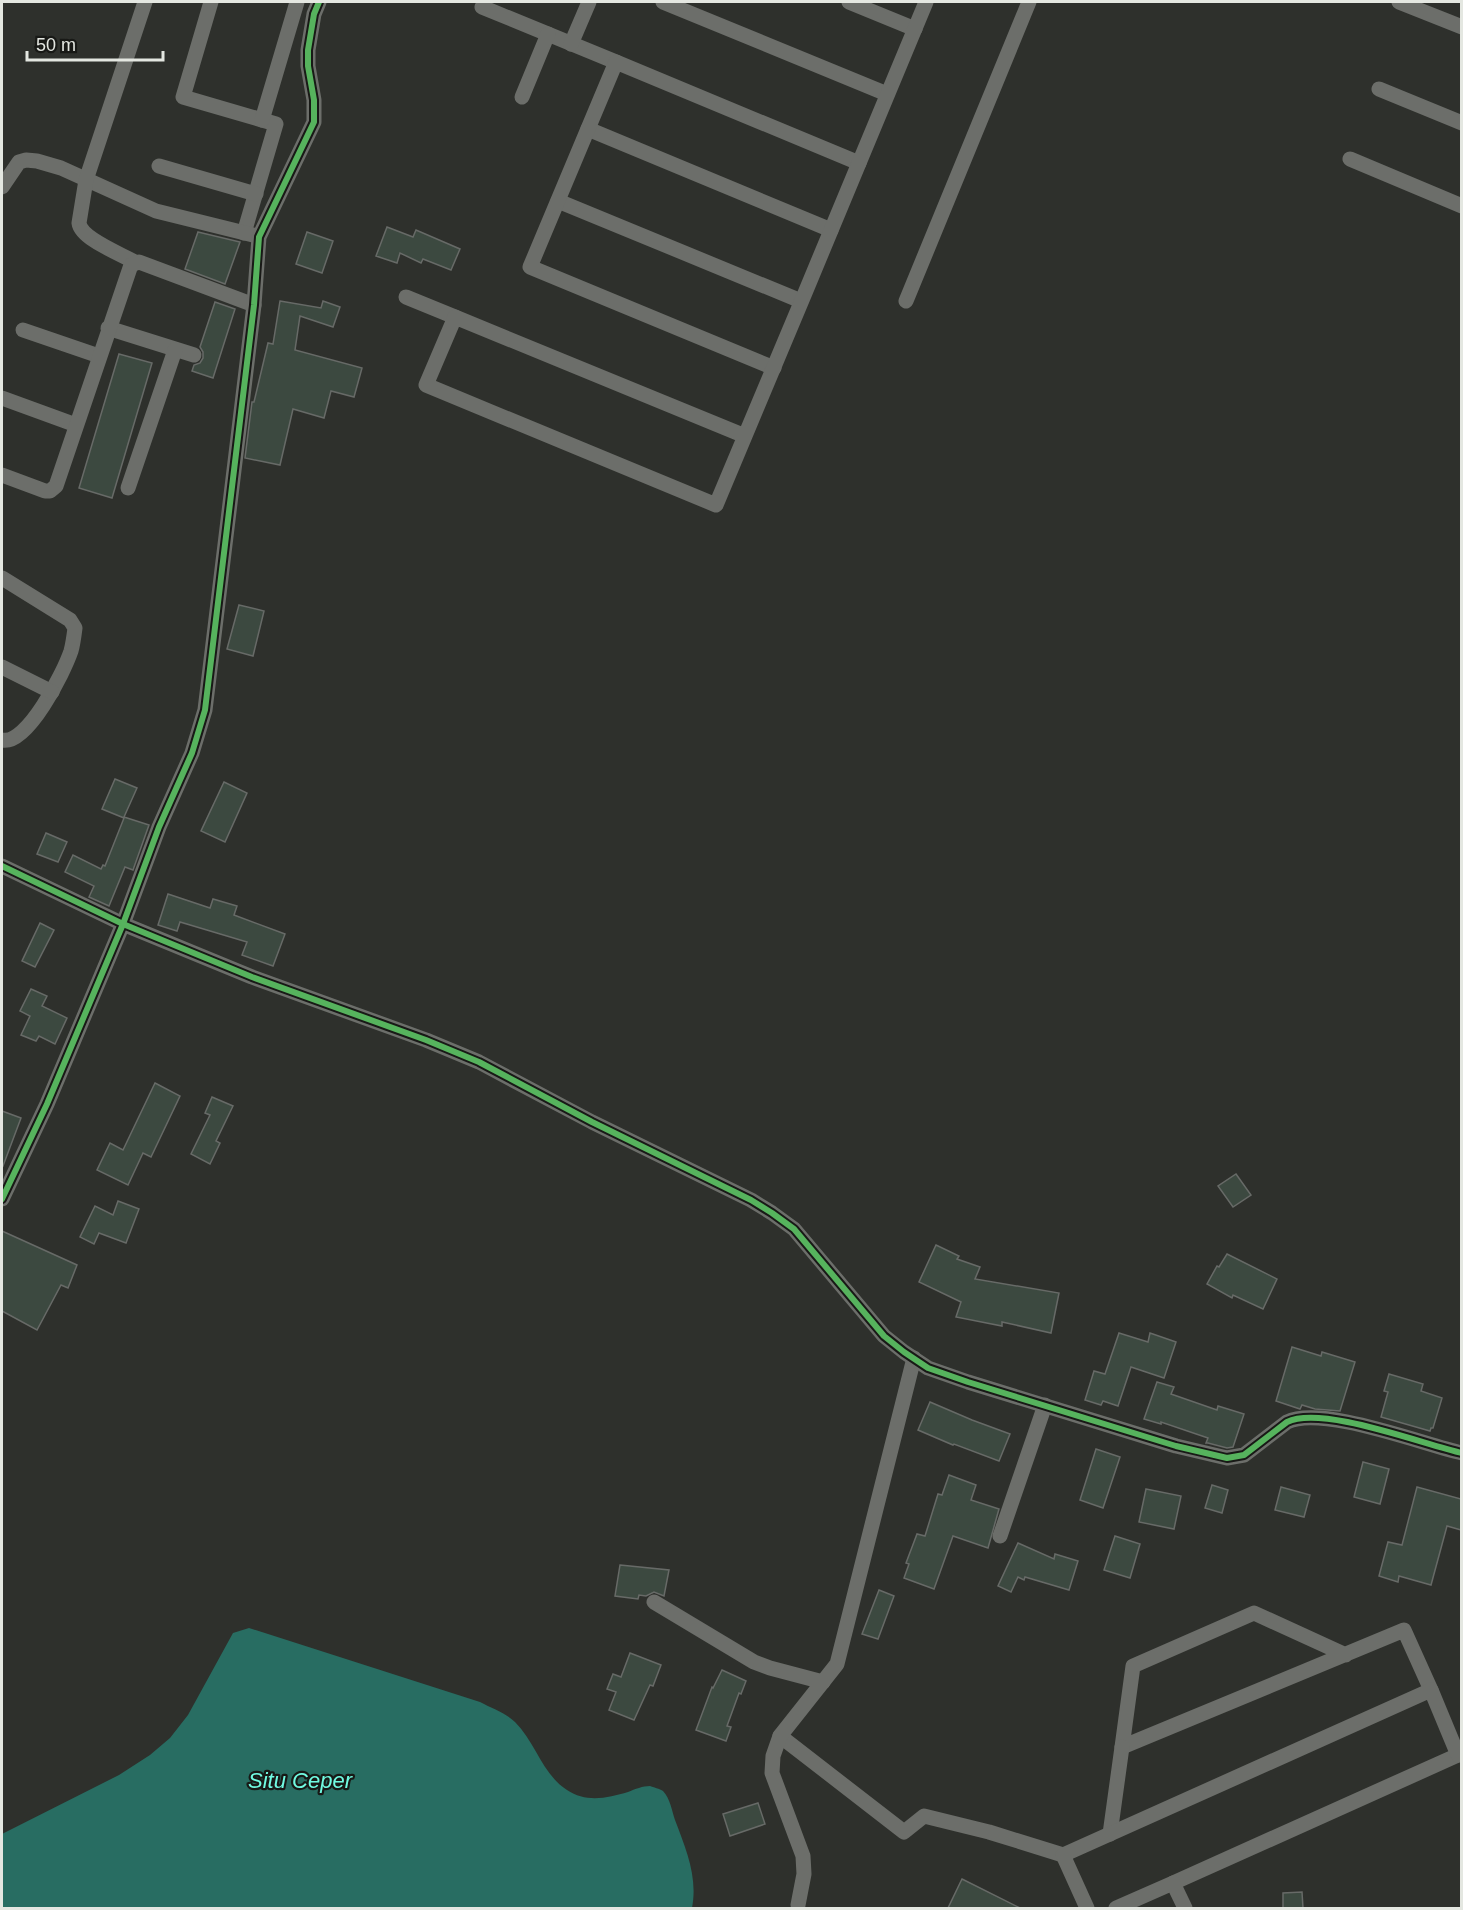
<svg xmlns="http://www.w3.org/2000/svg" width="1463" height="1910" font-family="Arial,sans-serif">
	<style>
		.water { fill: #286d62 }
		.building { fill: #3c4940; stroke: #676a67; stroke-width: 1.5 }
		.lines { fill: none; stroke-linecap: round; stroke-linejoin: round }
		.street { stroke: #6c6e6a; stroke-width: 15 }
		.cycleway-casing { stroke: #181916; stroke-width: 10 }
		.cycleway { stroke: #56b35d; stroke-width: 6 }
		.labels { text-anchor: middle; stroke-width: 4.5; stroke-linejoin: round; paint-order: stroke }
		.water-label { font-size: 22px; font-style: italic; fill: #71fbe2; stroke: #181916 }
	</style>
	<rect width="100%" height="100%" fill="#2e302c"/>
	<path class="water" d="M249,1628L480,1702C491,1708 506,1713 515,1722C536,1743 542,1774 567,1790C586,1803 608,1798 628,1792C635,1789 643,1786 650,1786C653,1787 660,1789 663,1791C670,1798 672,1811 675,1820C686,1849 698,1877 692,1908H2V1834L119,1775L150,1755L170,1738L188,1715L233,1633Z"/>
	<g class="building">
		<polygon points="387,227 413,237 416,230 460,249 451,270 423,259 421,263 400,253 397,263 376,256"/>
		<polygon points="198,232 240,242 225,284 185,269"/>
		<polygon points="307,232 333,241 322,273 296,264"/>
		<polygon points="280,301 321,308 323,301 340,307 333,327 300,316 295,350 362,368 354,397 331,391 324,418 293,409 280,465 245,458 252,402 254,402 268,343 273,344"/>
		<polygon points="215,302 235,309 213,378 192,371 194,365 200,363 203,358 203,352 200,347"/>
		<polygon points="119,354 152,363 112,498 79,488"/>
		<polygon points="239,605 264,611 253,656 227,649"/>
		<polygon points="115,779 137,788 124,817 149,825 133,870 125,867 109,906 89,897 94,886 65,872 73,855 101,869 103,865 105,866 124,818 102,809"/>
		<polygon points="224,782 247,793 225,842 201,831"/>
		<polygon points="46,833 67,842 58,862 37,854"/>
		<polygon points="168,894 210,908 213,899 237,906 234,915 285,934 273,966 242,955 247,942 180,922 177,931 158,925"/>
		<polygon points="40,923 54,930 35,967 22,961"/>
		<polygon points="31,989 47,996 42,1006 67,1018 55,1044 39,1036 36,1041 21,1035 30,1016 20,1011"/>
		<polygon points="155,1083 180,1096 151,1157 143,1153 128,1185 97,1170 110,1143 123,1150"/>
		<polygon points="212,1097 233,1106 216,1141 220,1143 210,1164 191,1154 210,1115 205,1113"/>
		<polygon points="2,1111 21,1118 3,1166 2,1165"/>
		<polygon points="1236,1174 1251,1195 1233,1207 1218,1186"/>
		<polygon points="118,1201 139,1209 126,1243 99,1233 94,1244 80,1237 95,1206 113,1215"/>
		<polygon points="2,1231 77,1265 68,1288 61,1285 37,1330 2,1311"/>
		<polygon points="936,1245 959,1256 957,1259 980,1267 975,1279 1059,1293 1051,1333 1002,1322 1002,1326 956,1317 961,1302 919,1282"/>
		<polygon points="1227,1254 1277,1279 1263,1309 1233,1295 1232,1298 1207,1284 1217,1266 1219,1267"/>
		<polygon points="1119,1333 1148,1342 1150,1333 1176,1342 1164,1378 1131,1367 1118,1406 1103,1401 1101,1405 1085,1400 1094,1371 1105,1374"/>
		<polygon points="1292,1347 1321,1356 1322,1352 1355,1362 1340,1411 1315,1409 1302,1405 1300,1409 1276,1401"/>
		<polygon points="1389,1374 1423,1384 1421,1391 1442,1398 1433,1428 1431,1428 1430,1431 1381,1417 1388,1392 1384,1391"/>
		<polygon points="1157,1382 1174,1387 1171,1394 1217,1410 1218,1406 1244,1414 1233,1447 1227,1448 1208,1443 1206,1443 1208,1438 1161,1422 1161,1424 1144,1419"/>
		<polygon points="930,1402 972,1420 1010,1434 999,1461 954,1444 953,1445 918,1430"/>
		<polygon points="1096,1449 1120,1457 1103,1508 1080,1500"/>
		<polygon points="1363,1462 1389,1469 1380,1504 1354,1497"/>
		<polygon points="949,1475 976,1485 971,1500 999,1509 988,1548 953,1536 934,1589 904,1578 909,1564 906,1563 917,1534 925,1536 938,1494 942,1495"/>
		<polygon points="1212,1485 1228,1490 1222,1513 1205,1508"/>
		<polygon points="1281,1487 1310,1495 1304,1517 1275,1510"/>
		<polygon points="1417,1487 1461,1499 1461,1530 1447,1526 1431,1585 1399,1576 1398,1582 1379,1576 1388,1542 1402,1545"/>
		<polygon points="1146,1489 1181,1496 1174,1529 1139,1522"/>
		<polygon points="1115,1536 1140,1544 1130,1578 1104,1570"/>
		<polygon points="1018,1543 1054,1559 1055,1554 1078,1561 1069,1590 1025,1577 1024,1580 1018,1577 1011,1592 998,1586"/>
		<polygon points="620,1565 669,1570 664,1596 654,1592 646,1596 639,1595 638,1599 615,1596"/>
		<polygon points="879,1590 894,1596 878,1639 862,1634"/>
		<polygon points="630,1653 661,1665 653,1686 650,1685 634,1720 609,1710 616,1692 607,1689 613,1674 621,1677"/>
		<polygon points="722,1670 746,1681 741,1694 739,1693 727,1726 731,1727 726,1741 696,1730 712,1687 713,1688"/>
		<polygon points="758,1803 765,1824 730,1836 723,1814"/>
		<polygon points="962,1879 1020,1908 948,1908"/>
		<polygon points="1302,1892 1303,1908 1283,1908 1283,1893"/>
	</g>
	<g class="lines">
		<g class="street">
			<polyline points="211,2 183,97 276,124 244,233"/>
			<polyline points="663,2 887,94"/>
			<polyline points="849,2 915,29"/>
			<polyline points="1399,2 1462,27"/>
			<polyline points="482,7 616,62"/>
			<polyline points="571,44 589,2"/>
			<polyline points="1379,89 1462,123"/>
			<polyline points="522,97 548,34"/>
			<polyline points="262,120 297,2"/>
			<polyline points="588,129 831,230"/>
			<polyline points="1350,159 1462,206"/>
			<polyline points="159,166 256,194"/>
			<polyline points="2,187 19,162 26,160 37,161 61,168 156,211 253,235"/>
			<polyline points="558,201 801,301"/>
			<path d="M135,262C121,254 81,239 79,223L86,180L145,2"/>
			<polyline points="406,297 455,317"/>
			<polyline points="906,301 1029,2"/>
			<polyline points="108,328 194,355"/>
			<polyline points="23,330 99,356"/>
			<polyline points="774,368 530,267 616,62 859,163"/>
			<polyline points="2,398 76,425"/>
			<path d="M745,436L455,317L426,385L716,505C787,338 856,169 926,2"/>
			<polyline points="2,475 45,491 50,491 56,486 131,265 139,262 254,305"/>
			<polyline points="128,488 175,350"/>
			<path d="M2,578L70,620L75,628C74,636 73,644 71,651C64,672 27,746 2,740"/>
			<polyline points="2,667 52,692"/>
			<path d="M2,866L123,924L252,977L426,1040L479,1062L592,1122L751,1200L772,1213L794,1229L884,1336L904,1352L928,1368L968,1382L1176,1446L1227,1458L1244,1455L1287,1422C1322,1405 1422,1444 1462,1453"/>
			<polyline points="2,1199 47,1104 123,924 159,827 192,753 205,710 254,305 259,237 314,122 314,100 308,66 308,50 314,14 319,2"/>
			<polyline points="1000,1536 1045,1405"/>
			<polyline points="654,1602 754,1662 770,1668 823,1682"/>
			<polyline points="1346,1655 1254,1613 1133,1666 1122,1747 1404,1630 1431,1690"/>
			<polyline points="780,1736 904,1832 924,1816 989,1832 1063,1855"/>
			<polyline points="1110,1834 1122,1747"/>
			<polyline points="1173,1883 1458,1755"/>
			<polyline points="798,1905 804,1874 803,1856 772,1773 773,1756 780,1736 837,1664 914,1358"/>
			<polyline points="1087,1908 1063,1855 1431,1690 1458,1755 1462,1754"/>
			<polyline points="1116,1908 1173,1883 1185,1908"/>
		</g>
		<defs>
			<g id="cycleway">
				<path d="M2,866L123,924L252,977L426,1040L479,1062L592,1122L751,1200L772,1213L794,1229L884,1336L904,1352L928,1368L968,1382L1176,1446L1227,1458L1244,1455L1287,1422C1322,1405 1422,1444 1462,1453"/>
				<polyline points="2,1199 47,1104 123,924 159,827 192,753 205,710 254,305 259,237 314,122 314,100 308,66 308,50 314,14 319,2"/>
			</g>
		</defs>
		<use href="#cycleway" class="cycleway-casing"/>
		<use href="#cycleway" class="cycleway"/>
	</g>
	<g class="labels">
		<g class="water-label">
			<text x="300" y="1788">Situ Ceper</text>
		</g>
	</g>
	<rect width="1463" height="1910" fill="none" stroke="#e4e7e1" stroke-width="6"/>
	<path d="M27 51v9h136v-9" fill="none" stroke="#e4e7e1" stroke-width="3"/>
	<text x="36" y="51" font-size="18" fill="#e4e7e1" stroke="#181916" stroke-width="4.5" paint-order="stroke">50 m</text>
</svg>
